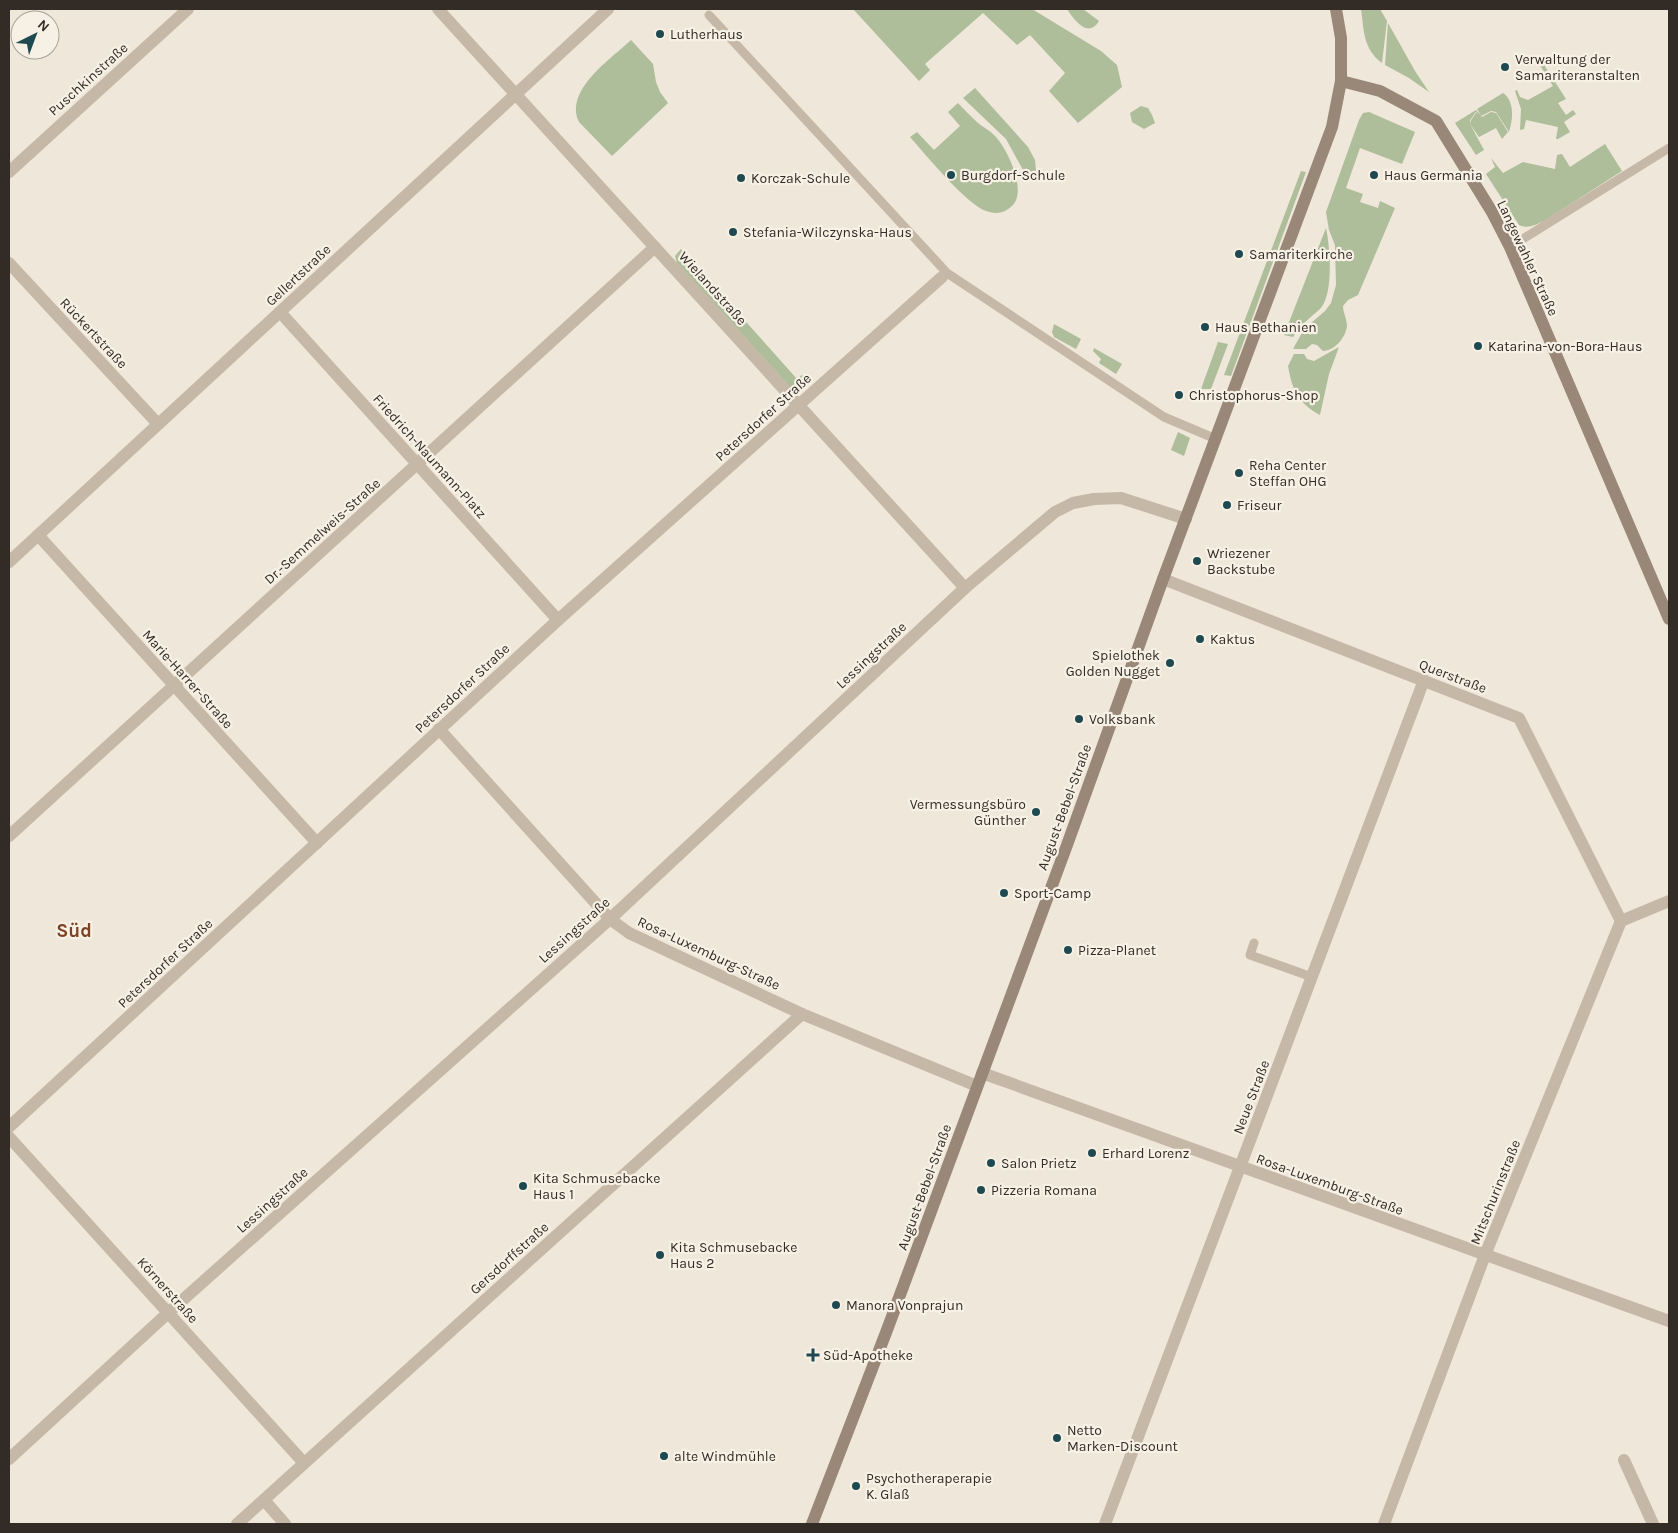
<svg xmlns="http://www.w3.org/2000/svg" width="1678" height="1533" font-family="Karla,sans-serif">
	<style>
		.green { fill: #aebd9a }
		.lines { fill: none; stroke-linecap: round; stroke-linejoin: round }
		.lane { stroke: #c6b8a6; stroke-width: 9 }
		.street { stroke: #c6b8a6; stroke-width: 12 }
		.secondary { stroke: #998778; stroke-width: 12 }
		.poi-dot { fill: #1f4951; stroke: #f7f1e5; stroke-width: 2 }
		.labels { text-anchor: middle; stroke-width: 4.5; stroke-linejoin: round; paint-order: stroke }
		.poi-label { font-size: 14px; fill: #332b26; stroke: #f7f1e5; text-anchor: start }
		.street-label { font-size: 14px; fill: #332b26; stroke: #f7f1e5 }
		.district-label { font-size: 19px; font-weight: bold; fill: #7c4225; stroke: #f7f1e5 }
	</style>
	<rect width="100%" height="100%" fill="#efe7d9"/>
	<g class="green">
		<polygon points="853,9 1032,9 1101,51 1117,65 1122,87 1078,123 1049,91 1065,73 1030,35 1017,45 983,13 925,64 930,70 919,81"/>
		<path d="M1067,9H1083L1099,21C1088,39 1074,20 1067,9Z"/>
		<path d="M1361,9H1380L1387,21L1382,63C1363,49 1364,30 1361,9Z"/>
		<polygon points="1388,23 1415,71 1429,92 1409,78 1385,65"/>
		<path d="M631,40L653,64L656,82L660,92L668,103L612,156L579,122C564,90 611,59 631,40Z"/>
		<polygon points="1539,57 1566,99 1558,103 1566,115 1573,110 1576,114 1564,122 1570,132 1558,139 1556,139 1558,127 1526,120 1524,129 1520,130 1521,109 1515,91 1517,90 1520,97 1528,100 1553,86 1536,59"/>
		<polygon points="975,88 1028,147 1035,160 1037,182 1034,182 1023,170 1006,139 963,98"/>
		<path d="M1503,93C1515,101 1513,120 1509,132L1496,112L1491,111L1481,116L1477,109Z"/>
		<path d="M958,103C964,109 970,116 977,122C982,127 990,130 995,136C1007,148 1027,190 1013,205C1005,213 997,215 986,211C966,204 926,155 910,137L917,132L934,150L960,126L948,112Z"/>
		<polygon points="1141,106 1148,108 1152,115 1155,123 1144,129 1132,122 1130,113"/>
		<polygon points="1476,110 1482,117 1491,112 1496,113 1508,132 1502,139 1496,128 1479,137 1470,124 1471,120 1477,112 1476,112 1470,120 1470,124 1484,150 1476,155 1455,123"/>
		<path d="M1369,112L1415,132L1402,164L1360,148L1346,188L1363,194L1360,202L1378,208L1380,201L1395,208L1358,295L1348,300L1343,306C1343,312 1347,320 1347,326C1345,339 1335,350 1323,351L1317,345L1312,344L1306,349H1293L1304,329L1325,311L1331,303L1336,285L1335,245L1329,230L1326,212L1359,120L1363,113Z"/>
		<path d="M1605,144L1622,171L1544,221C1535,225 1528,229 1519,225L1486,174L1495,167L1491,158L1503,173L1523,162L1555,169L1557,155L1562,154L1570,167Z"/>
		<polygon points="1301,171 1306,172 1231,376 1224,375"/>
		<path d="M1326,228C1330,246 1334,295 1320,309C1310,318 1301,324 1293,337L1284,335Z"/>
		<polygon points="681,249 797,379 802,375 808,382 800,389 790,387 677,263 675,256"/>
		<polygon points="1054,324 1081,339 1076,349 1054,337 1052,332"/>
		<polygon points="1218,342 1228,344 1211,389 1201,389"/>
		<path d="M1339,347L1329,374L1320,415C1298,403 1292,389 1288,366L1294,354H1304L1307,359L1314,361Z"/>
		<polygon points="1094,348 1122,364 1116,374 1099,363 1101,359 1093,351"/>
		<polygon points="1178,432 1190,438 1184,456 1171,450"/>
	</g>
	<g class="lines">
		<g class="lane">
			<polyline points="709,15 947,273 1164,417 1216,439"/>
			<polyline points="1510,247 1669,148"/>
			<polyline points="1254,943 1250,955 1312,977"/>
		</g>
		<g class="street">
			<polyline points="438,9 965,588"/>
			<polyline points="9,172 188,9"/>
			<polyline points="9,263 158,424"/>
			<polyline points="280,312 558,620"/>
			<polyline points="38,535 317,843"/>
			<polyline points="9,562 608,9"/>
			<polyline points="1163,579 1519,718 1621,921"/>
			<polyline points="439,729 610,919 629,933 802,1014 977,1086"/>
			<polyline points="9,836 655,247"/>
			<polyline points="982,1073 1669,1321"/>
			<polyline points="9,1127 558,620 942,277"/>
			<polyline points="9,1137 304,1463"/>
			<polyline points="9,1459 168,1313 610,919 965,588 1055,512 1073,503 1094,499 1121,498 1186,519"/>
			<polyline points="1624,1460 1653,1524"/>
			<polyline points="264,1500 285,1524"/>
			<polyline points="237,1524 802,1014"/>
			<polyline points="1105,1524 1424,680"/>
			<polyline points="1384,1524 1485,1255 1621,921 1669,901"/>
		</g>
		<g class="secondary">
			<polyline points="1341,81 1380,91 1436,121 1492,212 1510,247 1669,619"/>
			<polyline points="812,1524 887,1330 1067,845 1163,579 1332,127 1341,81 1341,38 1336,9"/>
		</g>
	</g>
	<g class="poi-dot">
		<circle cx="660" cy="34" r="5"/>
		<circle cx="1505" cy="67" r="5"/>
		<circle cx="951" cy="175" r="5"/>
		<circle cx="1374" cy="175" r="5"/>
		<circle cx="741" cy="178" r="5"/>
		<circle cx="733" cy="232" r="5"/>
		<circle cx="1239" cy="254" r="5"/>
		<circle cx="1205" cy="327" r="5"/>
		<circle cx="1478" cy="346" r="5"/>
		<circle cx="1179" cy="395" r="5"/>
		<circle cx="1239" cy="473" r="5"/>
		<circle cx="1227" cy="505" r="5"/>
		<circle cx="1197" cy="561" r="5"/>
		<circle cx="1200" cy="639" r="5"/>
		<circle cx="1170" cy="663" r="5"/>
		<circle cx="1079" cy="719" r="5"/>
		<circle cx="1036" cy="812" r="5"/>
		<circle cx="1004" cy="893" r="5"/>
		<circle cx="1068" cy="950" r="5"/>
		<circle cx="1092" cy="1153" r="5"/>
		<circle cx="991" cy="1163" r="5"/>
		<circle cx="523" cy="1186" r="5"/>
		<circle cx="981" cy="1190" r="5"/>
		<circle cx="660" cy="1255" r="5"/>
		<circle cx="836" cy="1305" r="5"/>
		<path d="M810.5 1347.5h5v5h5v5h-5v5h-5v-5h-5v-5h5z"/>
		<circle cx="1057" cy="1438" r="5"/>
		<circle cx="664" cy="1456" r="5"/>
		<circle cx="856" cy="1486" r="5"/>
	</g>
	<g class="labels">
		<g class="poi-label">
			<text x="670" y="39">Lutherhaus</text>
			<text x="1515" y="64">Verwaltung der<tspan x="1515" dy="16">Samariteranstalten</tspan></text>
			<text x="961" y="180">Burgdorf-Schule</text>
			<text x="1384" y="180">Haus Germania</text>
			<text x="751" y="183">Korczak-Schule</text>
			<text x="743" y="237">Stefania-Wilczynska-Haus</text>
			<text x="1249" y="259">Samariterkirche</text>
			<text x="1215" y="332">Haus Bethanien</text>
			<text x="1488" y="351">Katarina-von-Bora-Haus</text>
			<text x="1189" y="400">Christophorus-Shop</text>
			<text x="1249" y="470">Reha Center<tspan x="1249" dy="16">Steffan OHG</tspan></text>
			<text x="1237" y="510">Friseur</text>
			<text x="1207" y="558">Wriezener<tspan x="1207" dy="16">Backstube</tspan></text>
			<text x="1210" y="644">Kaktus</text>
			<text x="1160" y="660" text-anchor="end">Spielothek<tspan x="1160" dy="16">Golden Nugget</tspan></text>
			<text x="1089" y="724">Volksbank</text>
			<text x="1026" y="809" text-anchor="end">Vermessungsbüro<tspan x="1026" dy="16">Günther</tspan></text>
			<text x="1014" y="898">Sport-Camp</text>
			<text x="1078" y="955">Pizza-Planet</text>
			<text x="1102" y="1158">Erhard Lorenz</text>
			<text x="1001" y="1168">Salon Prietz</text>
			<text x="533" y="1183">Kita Schmusebacke<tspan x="533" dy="16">Haus 1</tspan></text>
			<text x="991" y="1195">Pizzeria Romana</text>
			<text x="670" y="1252">Kita Schmusebacke<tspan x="670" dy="16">Haus 2</tspan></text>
			<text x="846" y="1310">Manora Vonprajun</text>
			<text x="823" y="1360">Süd-Apotheke</text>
			<text x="1067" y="1435">Netto<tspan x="1067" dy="16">Marken-Discount</tspan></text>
			<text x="674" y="1461">alte Windmühle</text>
			<text x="866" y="1483">Psychotheraperapie<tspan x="866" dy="16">K. Glaß</tspan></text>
		</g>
		<g class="street-label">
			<text transform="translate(88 79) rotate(-42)" y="5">Puschkinstraße</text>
			<text transform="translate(1528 258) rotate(65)" y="5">Langewahler Straße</text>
			<text transform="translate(298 275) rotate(-43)" y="5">Gellertstraße</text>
			<text transform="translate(713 288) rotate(48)" y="5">Wielandstraße</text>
			<text transform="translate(94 333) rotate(47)" y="5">Rückertstraße</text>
			<text transform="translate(763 417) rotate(-42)" y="5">Petersdorfer Straße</text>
			<text transform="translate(430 456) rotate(48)" y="5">Friedrich-Naumann-Platz</text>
			<text transform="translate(322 531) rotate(-42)" y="5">Dr.-Semmelweis-Straße</text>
			<text transform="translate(871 655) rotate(-43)" y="5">Lessingstraße</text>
			<text transform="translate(1453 676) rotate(21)" y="5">Querstraße</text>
			<text transform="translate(188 679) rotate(48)" y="5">Marie-Harrer-Straße</text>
			<text transform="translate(462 688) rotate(-43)" y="5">Petersdorfer Straße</text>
			<text transform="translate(1064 807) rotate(-70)" y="5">August-Bebel-Straße</text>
			<text transform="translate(574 930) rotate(-42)" y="5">Lessingstraße</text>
			<text transform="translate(709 953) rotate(25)" y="5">Rosa-Luxemburg-Straße</text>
			<text transform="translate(165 963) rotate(-43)" y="5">Petersdorfer Straße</text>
			<text transform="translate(1251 1097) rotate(-69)" y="5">Neue Straße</text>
			<text transform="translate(1330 1184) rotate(20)" y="5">Rosa-Luxemburg-Straße</text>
			<text transform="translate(924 1187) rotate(-70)" y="5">August-Bebel-Straße</text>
			<text transform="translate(1495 1192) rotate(-68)" y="5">Mitschurinstraße</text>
			<text transform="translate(272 1200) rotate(-42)" y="5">Lessingstraße</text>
			<text transform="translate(509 1258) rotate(-42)" y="5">Gersdorffstraße</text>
			<text transform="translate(168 1290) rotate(48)" y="5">Körnerstraße</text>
		</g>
		<g class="district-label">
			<text x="74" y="937">Süd</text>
		</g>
	</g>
	<rect width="1678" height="1533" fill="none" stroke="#332b26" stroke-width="20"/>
	<g transform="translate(35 35) rotate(42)"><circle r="24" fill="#f7f1e5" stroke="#a9a299"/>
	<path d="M0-4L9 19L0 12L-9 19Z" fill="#1f4951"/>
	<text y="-8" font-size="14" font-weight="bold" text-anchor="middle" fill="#332b26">N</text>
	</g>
</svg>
